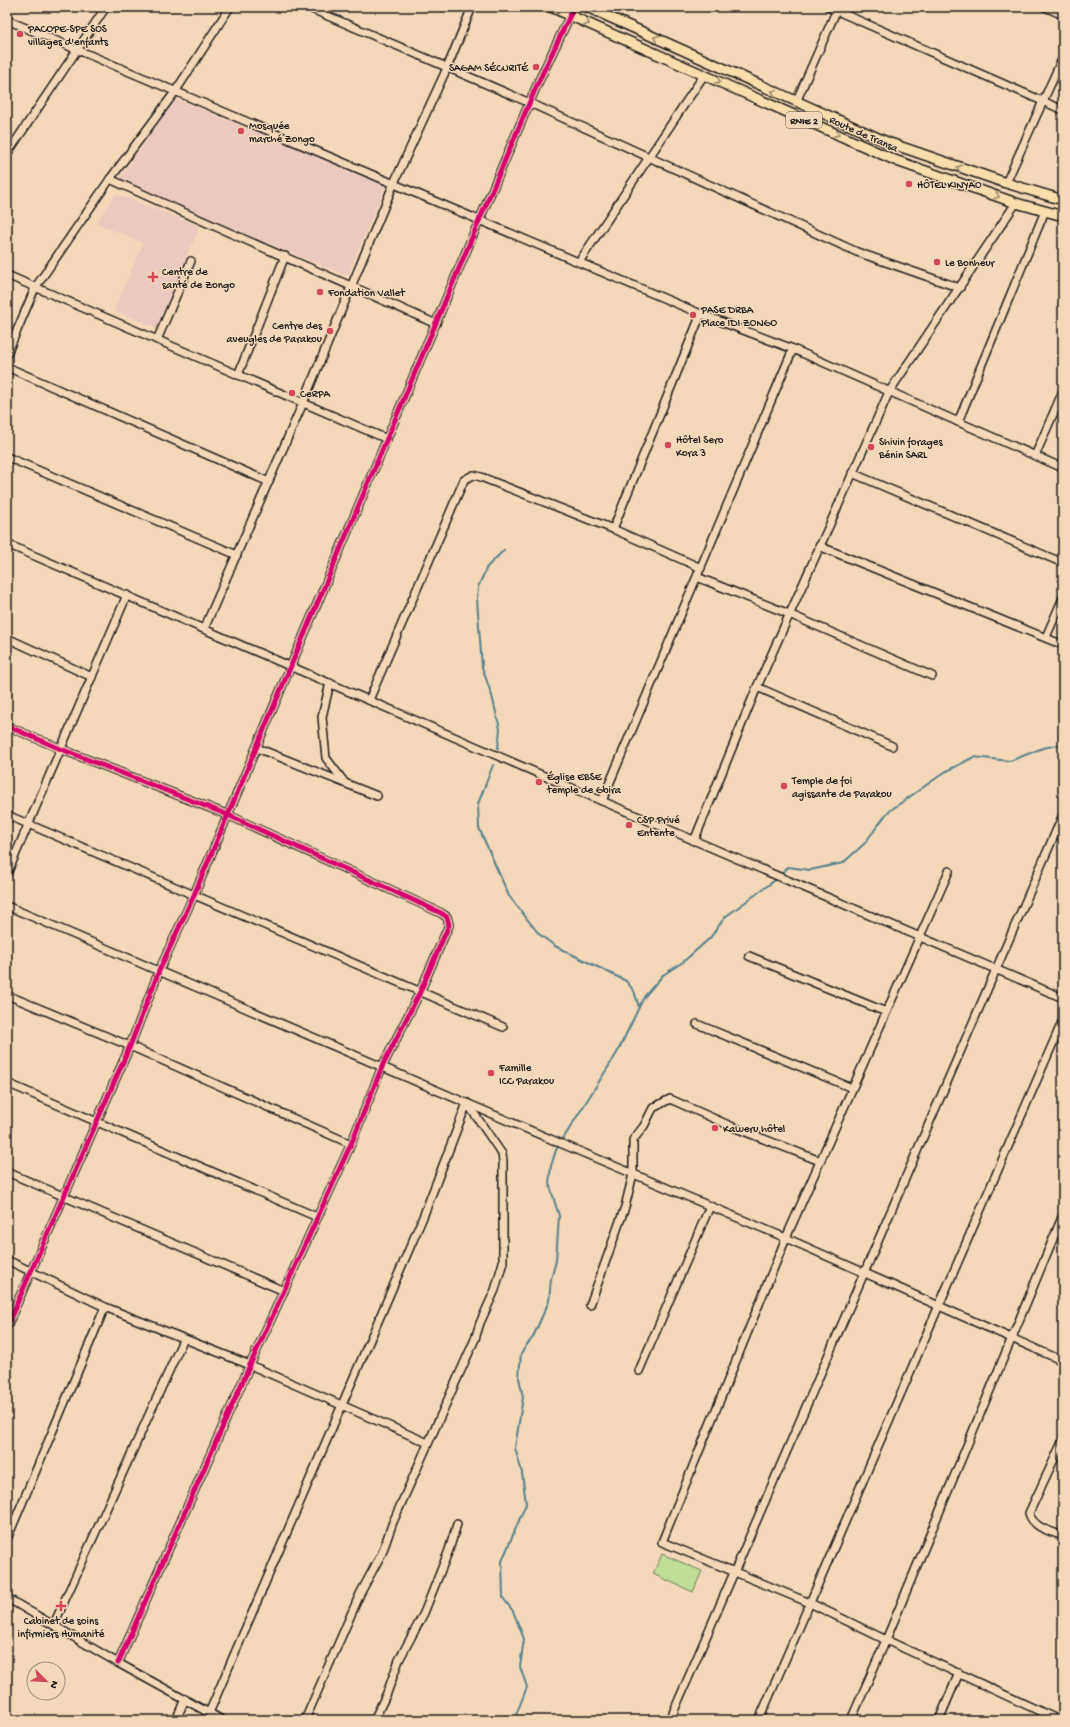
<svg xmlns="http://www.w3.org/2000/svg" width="1070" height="1727" font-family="'Gochi Hand',sans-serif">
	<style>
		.built { fill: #eacac0 }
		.green { fill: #bfdd95; stroke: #6e7c58 }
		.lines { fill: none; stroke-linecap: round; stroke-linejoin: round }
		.stream { stroke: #54818d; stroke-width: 2 }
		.minor-casing { stroke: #1c1c1c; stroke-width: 10 }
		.major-casing { stroke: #1c1c1c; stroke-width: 12 }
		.minor { stroke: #f4d8ba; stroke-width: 7 }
		.major { stroke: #f8deab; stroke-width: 9 }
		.cycleway-casing { stroke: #f4d8ba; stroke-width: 8 }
		.cycleway { stroke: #d6006c; stroke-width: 5 }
		.oneway { stroke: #95876b }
		.poi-dot { fill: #d1495b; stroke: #f4d8ba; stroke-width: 1.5 }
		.labels { text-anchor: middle; stroke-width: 3; stroke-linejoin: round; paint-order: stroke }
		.shield { fill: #f4d8ba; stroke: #5d544b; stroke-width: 1 }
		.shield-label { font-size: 10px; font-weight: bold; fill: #1c1c1c }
		.poi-label { font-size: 11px; fill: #1c1c1c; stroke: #f4d8ba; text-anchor: start }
		.street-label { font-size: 11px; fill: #1c1c1c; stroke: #f4d8ba }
	</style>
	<rect width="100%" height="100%" fill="#f4d8ba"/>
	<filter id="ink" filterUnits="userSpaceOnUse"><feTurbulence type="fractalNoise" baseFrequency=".025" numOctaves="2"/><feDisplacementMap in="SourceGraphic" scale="8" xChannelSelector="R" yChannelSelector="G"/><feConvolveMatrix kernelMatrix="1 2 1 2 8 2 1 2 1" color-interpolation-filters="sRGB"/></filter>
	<g filter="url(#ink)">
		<g class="built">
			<polygon points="175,99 387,182 347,276 118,181"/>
			<polygon points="116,194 200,226 156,328 114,311 143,243 96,223"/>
		</g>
		<polygon class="green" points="662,1554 702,1571 693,1592 653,1574"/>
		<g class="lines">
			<g class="stream">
				<polyline points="498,748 500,729 492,696 482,667 477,599 478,587 487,567 504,550"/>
				<polyline points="493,765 478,804 479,828 509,896 539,934 555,946 626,981 634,991 639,1007"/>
				<polyline points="781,875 788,867 810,870 843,863 864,844 888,812 945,772 974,757 1010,761 1043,748 1063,744"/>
				<polyline points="561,1142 617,1053 644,997 663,975 683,962 710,938 725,917 778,878"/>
				<polyline points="514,1720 527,1687 520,1667 524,1639 513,1611 503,1598 502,1561 526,1504 522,1473 515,1448 523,1397 519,1378 521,1353 533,1337 549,1301 551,1279 556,1261 559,1216 549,1183 551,1166 556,1150 559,1145"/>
			</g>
			<defs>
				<g id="minor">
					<polyline points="307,7 530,103 857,252 960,288"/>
					<polyline points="828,7 1063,110"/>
					<polyline points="1045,7 1063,15"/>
					<polyline points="7,20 701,314 793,349 1063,468"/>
					<polyline points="796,102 838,7"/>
					<polyline points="7,154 106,7"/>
					<path d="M110,179C218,229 328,275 436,324"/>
					<polyline points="1006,183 1063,57"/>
					<polyline points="579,262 704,75"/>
					<polyline points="7,275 387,439"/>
					<polyline points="157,340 191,261"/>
					<polyline points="7,354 35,288 110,179 175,92 230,7"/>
					<polyline points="7,367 269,482"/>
					<polyline points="238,375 285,256"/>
					<polyline points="958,422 1045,211"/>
					<polyline points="1035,456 1063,391"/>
					<polyline points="7,457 237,555"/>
					<polyline points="852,473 1063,563"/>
					<polyline points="613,529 701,314"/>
					<polyline points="7,544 602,801 1063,998"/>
					<polyline points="819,546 1063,645"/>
					<polyline points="697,577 789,614 932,676"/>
					<polyline points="204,629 303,403 394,183 447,68 472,7"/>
					<polyline points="1046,637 1063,598"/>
					<polyline points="7,638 92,677"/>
					<polyline points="330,683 322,717 326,758 345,783"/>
					<polyline points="757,687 892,746"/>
					<polyline points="369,700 464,480 473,475 481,477 613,529 701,568"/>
					<polyline points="7,726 61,749 228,815 441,913 447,917 449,925 420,992 382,1067 351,1144 250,1365 118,1663"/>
					<polyline points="257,748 377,796"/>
					<polyline points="602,801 793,349"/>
					<polyline points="7,815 503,1027"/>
					<polyline points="694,841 757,687 889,392 1016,203"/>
					<polyline points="7,874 127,595"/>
					<polyline points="7,906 555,1141 786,1238 1063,1361"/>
					<polyline points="749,956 886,1012"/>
					<polyline points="7,995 130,1046 351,1144"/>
					<polyline points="697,1024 852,1088"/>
					<polyline points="7,1083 317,1217"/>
					<polyline points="7,1172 284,1291"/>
					<polyline points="7,1260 105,1307 250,1365 428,1443"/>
					<polyline points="590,1305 625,1207 633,1174 633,1140 644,1126 653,1108 670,1099 733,1127 820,1161"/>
					<polyline points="7,1326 130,1046 159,971 194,895 479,221 537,85 574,7"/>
					<polyline points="639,1371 710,1206"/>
					<path d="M1063,1440L1029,1513C1033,1528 1050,1531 1063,1536"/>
					<polyline points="7,1539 105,1307"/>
					<polyline points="7,1598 118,1663 222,1720"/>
					<polyline points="54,1624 183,1340"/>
					<polyline points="209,1713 423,1217 467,1103"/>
					<polyline points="176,1720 185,1699"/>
					<polyline points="305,1720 360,1594 382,1553 393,1522 475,1339 480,1323 495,1290 503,1262 503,1161 502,1154 467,1103"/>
					<polyline points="374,1720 387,1693 399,1660 424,1613 449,1550 457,1524"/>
					<polyline points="670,1720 1063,815"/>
					<polyline points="759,1720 1063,1020"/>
					<polyline points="851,1720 886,1640 810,1603 662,1542 786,1238 949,871"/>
					<polyline points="939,1720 959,1673"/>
					<polyline points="1059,1720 886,1640 1063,1215"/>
				</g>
				<g id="major">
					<polyline points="551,7 897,161 1016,203 1063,216"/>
					<polyline points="587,7 887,142 1006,183 1063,200"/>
				</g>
			</defs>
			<use href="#minor" class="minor-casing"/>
			<use href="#major" class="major-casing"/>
			<use href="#minor" class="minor"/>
			<use href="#major" class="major"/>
			<defs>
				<g id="cycleway">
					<polyline points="7,726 61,749 228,815 441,913 447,917 449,925 420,992 382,1067 351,1144 250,1365 118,1663"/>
					<polyline points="7,1326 130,1046 159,971 194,895 479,221 537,85 574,7"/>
				</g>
			</defs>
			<use href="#cycleway" class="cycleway-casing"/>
			<use href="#cycleway" class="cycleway"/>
		</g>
		<defs><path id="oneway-chevron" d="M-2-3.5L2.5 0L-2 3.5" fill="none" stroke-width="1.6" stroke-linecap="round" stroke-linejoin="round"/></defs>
		<g class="oneway">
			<use href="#oneway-chevron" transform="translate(587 23) rotate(24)"/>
			<use href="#oneway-chevron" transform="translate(656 38) rotate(-155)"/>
			<use href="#oneway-chevron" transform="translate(718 81) rotate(24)"/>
			<use href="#oneway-chevron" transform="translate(774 92) rotate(-155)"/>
			<use href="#oneway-chevron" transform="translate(837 134) rotate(24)"/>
			<use href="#oneway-chevron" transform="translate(959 168) rotate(-162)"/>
			<use href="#oneway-chevron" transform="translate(997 196) rotate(19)"/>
		</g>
	</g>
	<g class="poi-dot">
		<circle cx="20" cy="34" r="4"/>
		<circle cx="536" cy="67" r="4"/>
		<circle cx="241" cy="131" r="4"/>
		<circle cx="909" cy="184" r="4"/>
		<circle cx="937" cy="262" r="4"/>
		<path d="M151 271h4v4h4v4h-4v4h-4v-4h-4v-4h4z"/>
		<circle cx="320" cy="292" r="4"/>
		<circle cx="693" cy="315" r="4"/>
		<circle cx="330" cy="331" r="4"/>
		<circle cx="292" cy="393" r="4"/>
		<circle cx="668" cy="445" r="4"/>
		<circle cx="871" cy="447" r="4"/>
		<circle cx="539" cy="782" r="4"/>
		<circle cx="784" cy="786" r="4"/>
		<circle cx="629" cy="825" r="4"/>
		<circle cx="491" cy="1073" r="4"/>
		<circle cx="715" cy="1128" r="4"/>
		<path d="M59 1600h4v4h4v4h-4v4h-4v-4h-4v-4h4z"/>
	</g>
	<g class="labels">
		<rect class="shield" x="786" y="112" width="36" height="16" rx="3"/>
		<g class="shield-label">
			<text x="804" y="124">RNIE 2</text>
		</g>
		<g class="poi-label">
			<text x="28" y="32">PACOPE-SPE SOS<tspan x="28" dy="13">villages d'enfants</tspan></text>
			<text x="528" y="71" text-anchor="end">SAGAM SÉCURITÉ</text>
			<text x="249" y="129">Mosquée<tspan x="249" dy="13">marché Zongo</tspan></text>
			<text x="917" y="188">HÔTEL KINYAO</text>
			<text x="945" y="266">Le Bonheur</text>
			<text x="162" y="275">Centre de<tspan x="162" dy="13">santé de Zongo</tspan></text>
			<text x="328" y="296">Fondation Vallet</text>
			<text x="701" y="313">PASE DRBA<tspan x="701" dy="13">Place IDI ZONGO</tspan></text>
			<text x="322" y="329" text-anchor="end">Centre des<tspan x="322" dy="13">aveugles de Parakou</tspan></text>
			<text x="300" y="397">CeRPA</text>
			<text x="676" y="443">Hôtel Sero<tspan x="676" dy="13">Kora 3</tspan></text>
			<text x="879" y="445">Shivin forages<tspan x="879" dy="13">Bénin SARL</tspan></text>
			<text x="547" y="780">Église EBSE<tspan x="547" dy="13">temple de Gbira</tspan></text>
			<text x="792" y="784">Temple de foi<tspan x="792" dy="13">agissante de Parakou</tspan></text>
			<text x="637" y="823">CSP Privé<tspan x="637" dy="13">Entente</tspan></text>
			<text x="499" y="1071">Famille<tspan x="499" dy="13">ICC Parakou</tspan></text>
			<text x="723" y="1132">Kaweru hôtel</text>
			<text x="61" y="1624" text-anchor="middle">Cabinet de soins<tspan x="61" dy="13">infirmiers Humanité</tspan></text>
		</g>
		<g class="street-label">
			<text transform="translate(864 133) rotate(24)" y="4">Route de Transa</text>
		</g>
	</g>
	<rect width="1070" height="1727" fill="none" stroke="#f4d8ba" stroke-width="24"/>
	<rect x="12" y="12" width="1046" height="1703" fill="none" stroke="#1c1c1c" stroke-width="1.5" filter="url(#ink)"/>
	<g transform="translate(46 1681) rotate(114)"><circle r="19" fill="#f4d8ba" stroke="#9e8d7b"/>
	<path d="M0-3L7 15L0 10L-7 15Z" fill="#d1495b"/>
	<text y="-6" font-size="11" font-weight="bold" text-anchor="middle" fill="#1c1c1c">N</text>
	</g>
</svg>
